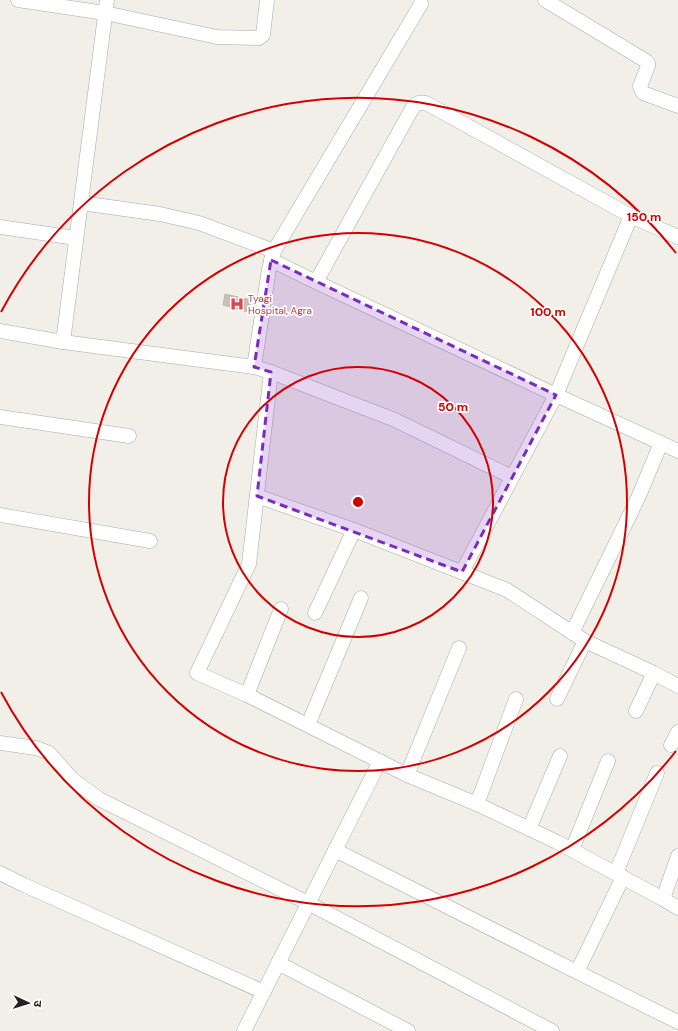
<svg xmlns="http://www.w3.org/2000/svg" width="678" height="1031" font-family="'DM Sans','Noto Sans Devanagari',sans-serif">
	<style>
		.building { fill: #c7bfb8; stroke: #c4b6ab }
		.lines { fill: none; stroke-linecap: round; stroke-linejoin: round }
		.street-casing { stroke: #a9a9a9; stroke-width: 15 }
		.street { stroke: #fff; stroke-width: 14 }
		.marked { fill: #7b2cbf; fill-opacity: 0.2; stroke: #7b2cbf; stroke-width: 3; stroke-dasharray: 8 5; stroke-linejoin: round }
		.ring { fill: none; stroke: #d40000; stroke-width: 2 }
		.labels { text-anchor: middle; stroke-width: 3.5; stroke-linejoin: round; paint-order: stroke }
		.health-label { font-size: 10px; fill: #be3a42; stroke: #fff; text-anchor: start }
		.centre { fill: #d40000; stroke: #fff; stroke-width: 2 }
		.ring-label { font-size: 12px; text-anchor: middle; font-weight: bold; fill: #d40000; stroke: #fff; stroke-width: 3.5; stroke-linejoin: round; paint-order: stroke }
	</style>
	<rect width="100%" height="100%" fill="#f2efe9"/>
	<polygon class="building" points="225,294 251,300 248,312 223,305"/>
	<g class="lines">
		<defs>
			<g id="street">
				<polyline points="18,0 105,13 217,37 259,38 263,35 267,0"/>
				<polyline points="545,0 646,61 648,63 648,66 640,86 643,93 678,106"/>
				<polyline points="81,203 160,214 199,223 274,251"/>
				<polyline points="0,227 76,238"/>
				<polyline points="678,237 631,216 426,103 418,103 413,107 316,282 556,395 678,451"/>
				<polyline points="271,260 316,282"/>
				<polyline points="0,331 63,342 107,0"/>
				<polyline points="63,342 254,367 271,372 249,564 197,673 247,695 407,775 477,804 557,842 663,899 678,908"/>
				<polyline points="254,367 269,269 274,251 421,4"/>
				<polyline points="271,372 395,420 512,477"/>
				<polyline points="0,417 129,436"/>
				<polyline points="257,496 354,530 507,590 585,641 654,673 678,686"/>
				<polyline points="0,515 150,541"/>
				<polyline points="462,572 556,395 631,216"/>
				<polyline points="315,613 354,530"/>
				<polyline points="572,633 638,498 661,443"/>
				<polyline points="247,695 281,609"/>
				<polyline points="557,699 585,641"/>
				<polyline points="636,711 654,673"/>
				<polyline points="308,725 361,598"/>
				<polyline points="0,743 36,748 49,753 73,780 99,799 308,903 552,1031"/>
				<polyline points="671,745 678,732"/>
				<polyline points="407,775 459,648"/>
				<polyline points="477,804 516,699"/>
				<polyline points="529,829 560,756"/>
				<polyline points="335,850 563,965 678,1022"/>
				<polyline points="572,850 608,761"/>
				<polyline points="0,873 24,885 264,992"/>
				<polyline points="616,873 657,773"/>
				<polyline points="663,899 678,856"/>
				<polyline points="278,963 408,1031"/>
				<polyline points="577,972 623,877"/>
				<polyline points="244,1031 380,761"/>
			</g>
		</defs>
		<use href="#street" class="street-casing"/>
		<use href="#street" class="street"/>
	</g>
	<path class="marked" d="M271,260L556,395L462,572L257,496L271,372L254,367Z"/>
	<g class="ring">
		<circle cx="358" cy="502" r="135"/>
		<circle cx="358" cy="502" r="269"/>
		<path d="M676 751A404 404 0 0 1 1 692M1 312A404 404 0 0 1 676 253"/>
	</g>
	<defs>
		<symbol id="hospital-bare" viewBox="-9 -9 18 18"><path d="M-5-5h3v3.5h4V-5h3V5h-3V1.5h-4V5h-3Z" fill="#e0444e" stroke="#fff" stroke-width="2.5" paint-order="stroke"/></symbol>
	</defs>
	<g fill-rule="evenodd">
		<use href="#hospital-bare" x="227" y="294" width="20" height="20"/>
	</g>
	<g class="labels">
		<g class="health-label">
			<text x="248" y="302">Tyagi<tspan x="248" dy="12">Hospital, Agra</tspan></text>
		</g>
	</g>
	<circle cx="358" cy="502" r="6" class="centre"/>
	<g class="ring-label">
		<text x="644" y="221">150 m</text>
		<text x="548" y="316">100 m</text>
		<text x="453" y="411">50 m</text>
	</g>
	<g transform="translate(28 1003) rotate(94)" stroke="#ffffff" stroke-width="3" paint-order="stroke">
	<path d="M0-3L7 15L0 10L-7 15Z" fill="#222222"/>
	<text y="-6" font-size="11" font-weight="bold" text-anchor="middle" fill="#222222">उ</text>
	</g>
</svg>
